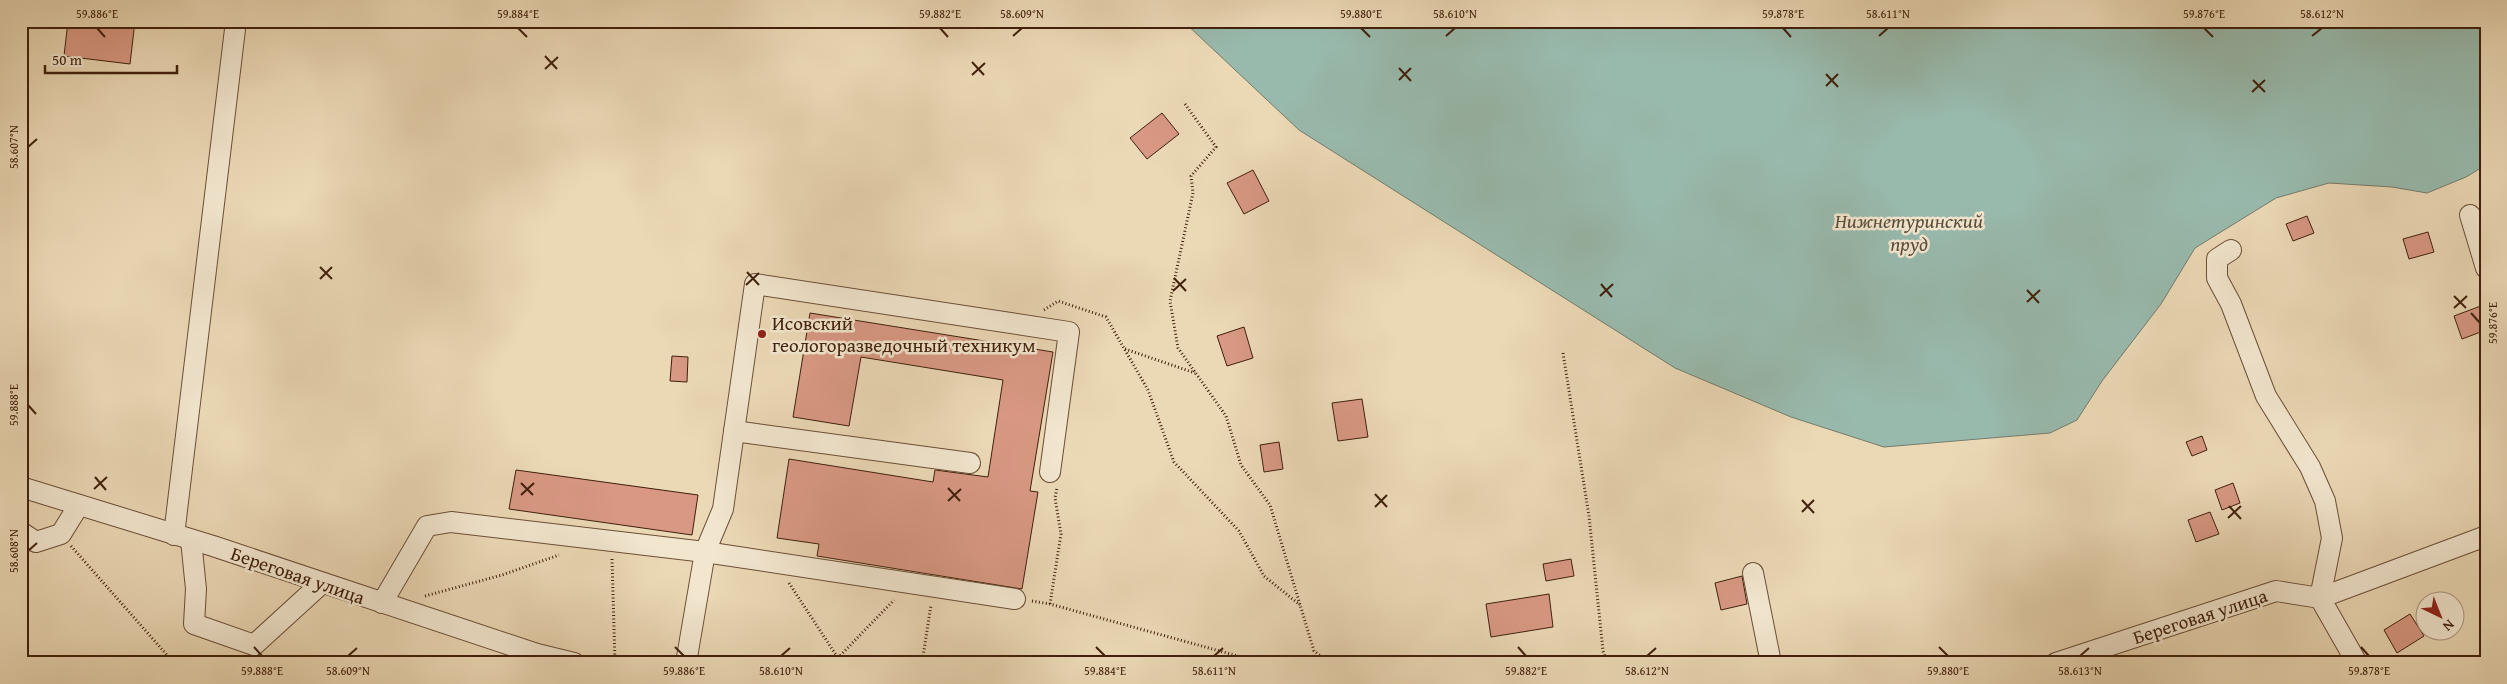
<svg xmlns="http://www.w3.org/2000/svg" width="2507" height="684" font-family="'Gentium Book Plus',serif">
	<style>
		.water { fill: #98baad; stroke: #757c6c }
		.building { fill: #d89883; stroke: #40200b }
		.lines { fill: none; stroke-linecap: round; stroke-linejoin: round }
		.minor-casing { stroke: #6b4e36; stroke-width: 22 }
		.path { stroke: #40200b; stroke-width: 3; stroke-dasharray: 1 2.5; stroke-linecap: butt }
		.minor { stroke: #f2e6cf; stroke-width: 20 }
		.ticks { fill: none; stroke: #40200b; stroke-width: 2 }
		.poi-dot { fill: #8f2418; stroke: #f2e6cf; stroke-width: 2 }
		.labels { text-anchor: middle; stroke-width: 5; stroke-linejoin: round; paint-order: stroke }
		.poi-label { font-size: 19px; fill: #40200b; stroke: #f2e6cf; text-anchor: start }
		.street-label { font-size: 19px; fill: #40200b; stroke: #f2e6cf }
		.water-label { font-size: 20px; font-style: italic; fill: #5a4e3c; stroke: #f2e6cf }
		.neatline { fill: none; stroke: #40200b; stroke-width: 2 }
		.ticks-label { font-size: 12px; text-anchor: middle; fill: #40200b }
	</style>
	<rect width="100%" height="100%" fill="#ebd8b5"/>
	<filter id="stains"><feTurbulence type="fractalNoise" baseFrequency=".004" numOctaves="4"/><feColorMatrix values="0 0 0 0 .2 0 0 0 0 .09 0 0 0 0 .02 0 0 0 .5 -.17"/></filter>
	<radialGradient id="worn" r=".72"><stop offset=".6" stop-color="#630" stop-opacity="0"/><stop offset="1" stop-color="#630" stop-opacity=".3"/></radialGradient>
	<polygon class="water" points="1183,21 2486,21 2486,165 2466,177 2427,193 2392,187 2329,183 2276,198 2195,248 2161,304 2102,381 2077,420 2050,433 1884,447 1791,417 1675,368 1299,130"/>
	<g class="building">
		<polygon points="68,21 135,21 130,64 64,56"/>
		<polygon points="1162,113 1179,134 1147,159 1130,138"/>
		<polygon points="1253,170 1269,201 1244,214 1227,183"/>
		<polygon points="2307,216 2314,233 2293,241 2286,224"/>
		<polygon points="2428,232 2434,252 2409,259 2403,239"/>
		<polygon points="2486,304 2486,330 2462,339 2454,316"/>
		<polygon points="810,313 1053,352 1030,491 1038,492 1022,589 817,556 819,544 777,538 789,459 933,482 935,470 988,477 1003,380 861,357 849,426 793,417"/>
		<polygon points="1244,327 1253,358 1227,366 1217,336"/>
		<polygon points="672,356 688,357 687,382 670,381"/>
		<polygon points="1362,399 1368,437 1338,441 1332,403"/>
		<polygon points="2202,436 2207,450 2192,456 2186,442"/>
		<polygon points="1279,442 1283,469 1264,472 1260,445"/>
		<polygon points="516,470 698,495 692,535 509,509"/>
		<polygon points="2233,483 2240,503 2222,510 2215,490"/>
		<polygon points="2210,512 2219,534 2196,542 2188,520"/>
		<polygon points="1571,559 1574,576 1546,581 1543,564"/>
		<polygon points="1742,576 1747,604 1721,610 1715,583"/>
		<polygon points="1549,594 1553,627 1491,637 1486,604"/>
		<polygon points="2410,614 2424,636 2397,653 2384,630"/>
	</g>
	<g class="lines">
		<defs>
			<g id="minor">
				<polyline points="2470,215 2486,268"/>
				<polyline points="2231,250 2217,259 2217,278 2231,304 2266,396 2310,467 2325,501 2332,538 2320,598"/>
				<polyline points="734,431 970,463"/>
				<polyline points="21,487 213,546 537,654 574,663"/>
				<polyline points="21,532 36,542 61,534 79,505"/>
				<polyline points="174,535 236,21"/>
				<polyline points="191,540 196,589 194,624 254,645 322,583"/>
				<polyline points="1753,573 1771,663"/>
				<polyline points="2320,598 2357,663"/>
				<polyline points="382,603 427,526 451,522 705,552 1015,599"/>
				<polyline points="686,663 705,552 723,509 755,284 1069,332 1050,472"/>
				<polyline points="2056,663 2276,591 2320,598 2486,536"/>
			</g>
		</defs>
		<use href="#minor" class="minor-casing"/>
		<g class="path">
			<polyline points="1185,104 1216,147 1191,176 1193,193 1170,301 1178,348 1226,416 1241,465 1270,505 1314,651 1330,663"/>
			<polyline points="1044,310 1058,301 1106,317 1148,390 1174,462 1239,531 1264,576 1300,605"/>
			<polyline points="1125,349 1195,373"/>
			<polyline points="1563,353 1589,516 1603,651 1607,663"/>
			<polyline points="71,546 174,663"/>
			<polyline points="612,559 615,663"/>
			<polyline points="789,583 838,658"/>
			<polyline points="425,596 502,575 559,555"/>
			<polyline points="1032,601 1050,604 1263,663"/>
			<polyline points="1050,604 1061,534 1055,498 1057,488"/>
			<polyline points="833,663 894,600"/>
			<polyline points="922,663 931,605"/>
		</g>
		<use href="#minor" class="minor"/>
	</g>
	<path class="ticks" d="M97,28L105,37M518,28L527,37M940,28L948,37M1361,28L1370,37M1783,28L1791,37M2204,28L2213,37M1013,36L1022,28M1446,36L1455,28M1879,36L1888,28M2312,36L2322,28M545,56L557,69M972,62L984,75M1399,68L1411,81M545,69L558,57M1826,74L1838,87M972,75L985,63M1399,80L1411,68M2253,80L2265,92M1826,86L1838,74M2252,92L2265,80M28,147L37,139M320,267L332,279M747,272L759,285M1174,278L1186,291M320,279L332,267M1601,284L1612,297M746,285L759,273M2027,290L2039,303M1173,291L1186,279M1600,296L1613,284M2454,296L2466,308M2027,302L2040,290M2454,308L2467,296M2471,313L2480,323M28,405L36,414M95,477L106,490M521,483L533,495M948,488L960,501M94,489L107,477M1375,494L1387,507M521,495L534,483M1802,500L1814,513M948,501L961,489M2229,506L2241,519M1375,507L1387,495M1802,512L1814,500M2228,518L2241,506M28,551L37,543M254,647L262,656M675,647L684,656M1096,647L1105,656M1518,647L1526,656M1939,647L1948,656M2361,647L2369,656M348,656L357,648M781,656L790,648M1214,656L1223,648M1647,656L1656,648M2080,656L2089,648"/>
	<circle class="poi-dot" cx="762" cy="334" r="5"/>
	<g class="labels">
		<g class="poi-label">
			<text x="772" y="330">Исовский<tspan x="772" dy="22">геологоразведочный техникум</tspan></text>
		</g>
		<g class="street-label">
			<text transform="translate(298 575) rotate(19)" y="7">Береговая улица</text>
			<text transform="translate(2200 616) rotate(-18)" y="7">Береговая улица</text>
		</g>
		<g class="water-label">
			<text x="1909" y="228">Нижнетуринский<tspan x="1909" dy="23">пруд</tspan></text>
		</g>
	</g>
	<rect width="2507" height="684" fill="none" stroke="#ebd8b5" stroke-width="55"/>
	<g transform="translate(2440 616) rotate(137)"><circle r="24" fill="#f2e6cf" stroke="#ab9781"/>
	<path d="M0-4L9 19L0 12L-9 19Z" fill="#8f2418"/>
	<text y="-8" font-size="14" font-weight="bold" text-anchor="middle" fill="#40200b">N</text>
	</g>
	<path d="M45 65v8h132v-8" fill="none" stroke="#40200b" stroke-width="2.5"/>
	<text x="52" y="65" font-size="15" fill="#40200b" stroke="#f2e6cf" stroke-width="4" paint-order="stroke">50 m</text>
	<rect x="28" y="28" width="2452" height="628" class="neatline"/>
	<g class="ticks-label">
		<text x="97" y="18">59.886°E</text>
		<text x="518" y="18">59.884°E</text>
		<text x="940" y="18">59.882°E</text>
		<text x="1022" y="18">58.609°N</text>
		<text x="1361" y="18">59.880°E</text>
		<text x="1455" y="18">58.610°N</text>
		<text x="1783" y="18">59.878°E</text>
		<text x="1888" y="18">58.611°N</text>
		<text x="2204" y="18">59.876°E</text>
		<text x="2322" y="18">58.612°N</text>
		<text transform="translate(14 147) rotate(-90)" y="4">58.607°N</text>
		<text transform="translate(2493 323) rotate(-90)" y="4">59.876°E</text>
		<text transform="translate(14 405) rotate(-90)" y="4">59.888°E</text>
		<text transform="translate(14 551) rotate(-90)" y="4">58.608°N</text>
		<text x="262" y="675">59.888°E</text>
		<text x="348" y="675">58.609°N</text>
		<text x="684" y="675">59.886°E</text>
		<text x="781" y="675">58.610°N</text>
		<text x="1105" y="675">59.884°E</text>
		<text x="1214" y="675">58.611°N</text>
		<text x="1526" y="675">59.882°E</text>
		<text x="1647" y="675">58.612°N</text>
		<text x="1948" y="675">59.880°E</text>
		<text x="2080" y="675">58.613°N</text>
		<text x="2369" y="675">59.878°E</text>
	</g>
	<rect width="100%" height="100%" filter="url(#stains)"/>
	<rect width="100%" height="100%" fill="url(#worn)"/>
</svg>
